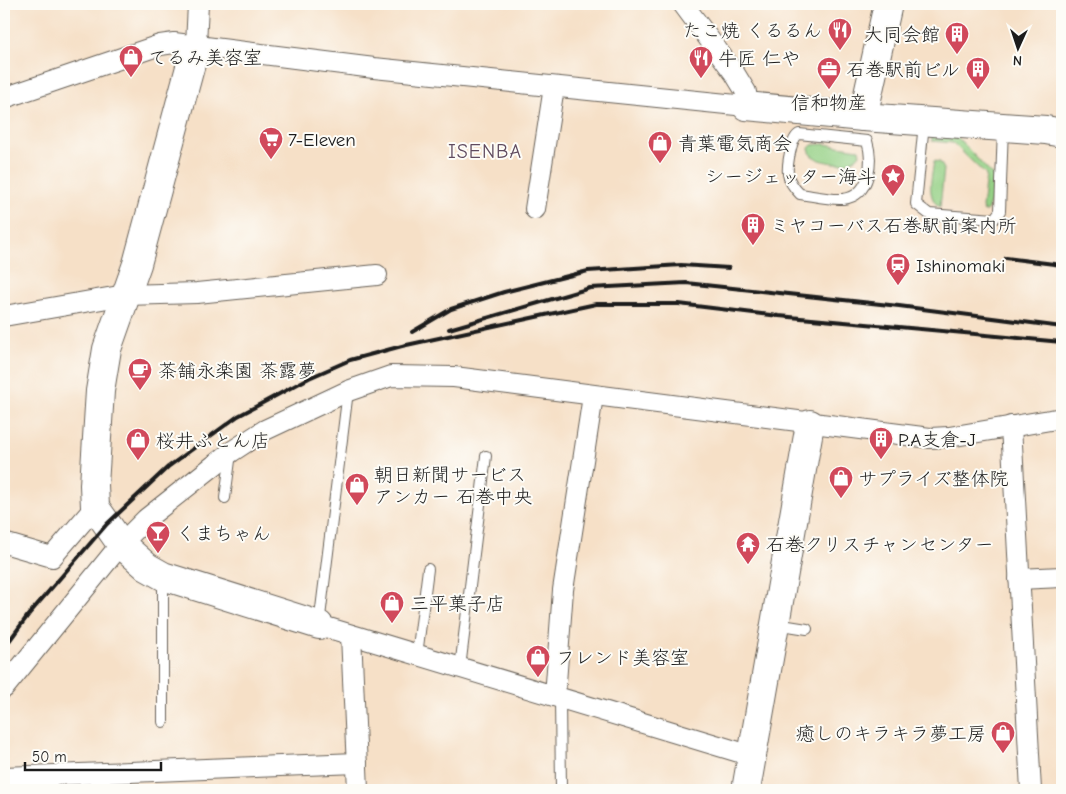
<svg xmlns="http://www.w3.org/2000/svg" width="1066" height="794" font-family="'Comic Neue','Klee One',sans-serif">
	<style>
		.green { fill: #94d085; stroke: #587650 }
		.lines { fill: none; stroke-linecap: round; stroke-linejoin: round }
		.lane-casing { stroke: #686158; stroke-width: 12 }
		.street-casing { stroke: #686158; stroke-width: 22 }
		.secondary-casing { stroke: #686158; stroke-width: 30 }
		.primary-casing { stroke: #686158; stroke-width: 30 }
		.lane { stroke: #fff; stroke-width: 10 }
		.street { stroke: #fff; stroke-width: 20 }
		.secondary { stroke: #fff; stroke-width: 28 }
		.primary { stroke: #fff; stroke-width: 28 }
		.rail { stroke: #1c1c1c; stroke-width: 4 }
		.labels { text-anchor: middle; stroke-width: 4; stroke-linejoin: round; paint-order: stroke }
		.poi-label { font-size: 19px; fill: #1c1c1c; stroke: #fdfcf7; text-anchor: start }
		.neighbourhood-label { font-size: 20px; letter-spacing: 1px; fill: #614c60; stroke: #fdfcf7 }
	</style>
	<rect width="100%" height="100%" fill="#fdfcf7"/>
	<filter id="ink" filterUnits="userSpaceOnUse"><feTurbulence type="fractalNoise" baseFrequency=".02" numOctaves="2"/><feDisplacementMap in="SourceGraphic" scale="10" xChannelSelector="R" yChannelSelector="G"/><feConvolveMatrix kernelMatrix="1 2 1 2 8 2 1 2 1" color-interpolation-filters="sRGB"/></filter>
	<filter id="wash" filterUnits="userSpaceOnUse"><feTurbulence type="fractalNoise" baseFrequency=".0096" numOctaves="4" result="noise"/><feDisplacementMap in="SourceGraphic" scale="20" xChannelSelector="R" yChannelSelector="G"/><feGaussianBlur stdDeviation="1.12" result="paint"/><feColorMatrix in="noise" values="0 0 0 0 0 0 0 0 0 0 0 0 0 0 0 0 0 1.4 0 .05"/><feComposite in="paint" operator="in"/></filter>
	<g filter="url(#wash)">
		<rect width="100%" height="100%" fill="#f6e0c7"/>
		<g class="green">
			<polygon points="932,134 959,139 995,178 991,202 987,210 984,212 982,208 986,175 953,143 932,141"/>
			<path d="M824,144L859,149L860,154C851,168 822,164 811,155L809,148L812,145Z"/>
			<path d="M934,161L940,162L944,169L940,207C925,197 932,176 934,161Z"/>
		</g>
	</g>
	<g filter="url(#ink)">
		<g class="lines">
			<defs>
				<g id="lane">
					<polyline points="924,123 916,204 929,214 994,219 1000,211 1003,127"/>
					<path d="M799,134L867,141C873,161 871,196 843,199C830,200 814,196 800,194C795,189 789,182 788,174C787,165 791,138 799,134Z"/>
					<polyline points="225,498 231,453"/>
					<polyline points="776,624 807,629"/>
					<polyline points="319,625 348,391"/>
					<polyline points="417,655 428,569"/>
					<polyline points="460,668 486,456"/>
					<polyline points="560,697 561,790"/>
					<polyline points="163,722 163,578"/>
				</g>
				<g id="street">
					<polyline points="196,45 198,4"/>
					<polyline points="4,98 160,45 174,43 374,68 746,106 746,92 735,74 683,4"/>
					<polyline points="535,209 554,87"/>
					<polyline points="4,316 125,295 197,293 377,275"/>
					<polyline points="1011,426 1031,790"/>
					<polyline points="4,543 52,557 95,507"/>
					<polyline points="1019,579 1062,577"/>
					<polyline points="319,625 752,756"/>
					<polyline points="351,635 358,790"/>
					<polyline points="4,688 121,544 146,519 231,452 265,430 348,391 391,376 454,377 930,438 949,437 1062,418"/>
					<polyline points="555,696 563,590 593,396"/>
					<polyline points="4,777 357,763"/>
				</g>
				<g id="secondary">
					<polyline points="196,45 137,264 107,349 100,391 94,485 95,507 121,544 147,567 163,576 319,625"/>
					<polyline points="746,106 863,117 1046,130 1062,133"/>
					<polyline points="746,790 810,424"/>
				</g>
				<polyline id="primary" points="863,117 888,4"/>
			</defs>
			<use href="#lane" class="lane-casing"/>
			<use href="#street" class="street-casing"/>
			<use href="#secondary" class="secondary-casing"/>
			<use href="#primary" class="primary-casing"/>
			<use href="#lane" class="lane"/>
			<use href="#street" class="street"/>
			<use href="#secondary" class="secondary"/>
			<use href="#primary" class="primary"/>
			<g class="rail">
				<polyline points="1006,258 1062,265"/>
				<polyline points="449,329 590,288 686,283 899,306 1062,327"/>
				<polyline points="412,332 451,309 504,292 588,271 681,265 729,268"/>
				<polyline points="4,648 29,614 107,524 168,467 238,416 309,378 350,360 402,346 596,304 679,304 779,316 1062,342"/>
			</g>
		</g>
	</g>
	<defs>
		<symbol id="restaurant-pin" viewBox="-11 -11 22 30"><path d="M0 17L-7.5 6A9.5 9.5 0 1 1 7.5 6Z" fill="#d1495b" stroke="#fdfcf7"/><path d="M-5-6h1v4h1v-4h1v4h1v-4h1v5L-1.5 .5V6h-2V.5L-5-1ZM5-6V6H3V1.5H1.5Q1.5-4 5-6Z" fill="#fff"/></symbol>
		<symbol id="building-pin" viewBox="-11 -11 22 30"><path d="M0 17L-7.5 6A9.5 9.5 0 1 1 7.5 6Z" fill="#d1495b" stroke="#fdfcf7"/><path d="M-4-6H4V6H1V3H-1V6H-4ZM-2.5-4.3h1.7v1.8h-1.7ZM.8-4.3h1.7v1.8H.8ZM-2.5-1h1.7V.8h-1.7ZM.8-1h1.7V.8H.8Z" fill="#fff"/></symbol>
		<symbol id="shop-pin" viewBox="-11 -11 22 30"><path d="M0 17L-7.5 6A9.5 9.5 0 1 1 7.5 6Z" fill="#d1495b" stroke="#fdfcf7"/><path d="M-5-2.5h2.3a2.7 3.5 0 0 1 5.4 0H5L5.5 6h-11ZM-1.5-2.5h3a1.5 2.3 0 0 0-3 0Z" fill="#fff"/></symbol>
		<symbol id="office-pin" viewBox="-11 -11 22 30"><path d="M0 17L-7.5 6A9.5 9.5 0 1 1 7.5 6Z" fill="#d1495b" stroke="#fdfcf7"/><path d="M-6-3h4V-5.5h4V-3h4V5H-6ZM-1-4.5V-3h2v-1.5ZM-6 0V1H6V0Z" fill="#fff"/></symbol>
		<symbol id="supermarket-pin" viewBox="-11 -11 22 30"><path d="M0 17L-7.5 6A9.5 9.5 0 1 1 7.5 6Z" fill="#d1495b" stroke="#fdfcf7"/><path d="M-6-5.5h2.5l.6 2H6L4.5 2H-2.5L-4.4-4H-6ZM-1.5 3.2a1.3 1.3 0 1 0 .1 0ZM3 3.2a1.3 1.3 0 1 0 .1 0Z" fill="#fff"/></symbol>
		<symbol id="sight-pin" viewBox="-11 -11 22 30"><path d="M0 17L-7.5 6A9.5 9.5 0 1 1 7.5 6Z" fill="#d1495b" stroke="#fdfcf7"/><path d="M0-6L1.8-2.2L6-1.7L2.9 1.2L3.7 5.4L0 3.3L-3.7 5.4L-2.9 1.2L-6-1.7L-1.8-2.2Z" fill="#fff"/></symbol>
		<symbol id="station-pin" viewBox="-11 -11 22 30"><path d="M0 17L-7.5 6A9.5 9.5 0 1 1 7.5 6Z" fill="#d1495b" stroke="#fdfcf7"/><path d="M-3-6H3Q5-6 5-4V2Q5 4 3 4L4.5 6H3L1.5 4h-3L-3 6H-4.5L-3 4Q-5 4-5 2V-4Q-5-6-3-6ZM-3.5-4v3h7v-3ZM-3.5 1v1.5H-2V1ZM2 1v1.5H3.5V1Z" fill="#fff"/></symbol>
		<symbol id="cafe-pin" viewBox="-11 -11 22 30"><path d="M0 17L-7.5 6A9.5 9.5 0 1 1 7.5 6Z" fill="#d1495b" stroke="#fdfcf7"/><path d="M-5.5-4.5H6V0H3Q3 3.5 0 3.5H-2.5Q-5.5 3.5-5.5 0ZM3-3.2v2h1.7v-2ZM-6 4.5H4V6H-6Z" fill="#fff"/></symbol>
		<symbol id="bar-pin" viewBox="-11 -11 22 30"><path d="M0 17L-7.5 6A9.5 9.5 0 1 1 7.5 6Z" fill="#d1495b" stroke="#fdfcf7"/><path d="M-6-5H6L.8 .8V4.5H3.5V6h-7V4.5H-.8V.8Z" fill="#fff"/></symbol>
		<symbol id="temple-pin" viewBox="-11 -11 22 30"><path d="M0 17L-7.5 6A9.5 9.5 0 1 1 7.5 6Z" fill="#d1495b" stroke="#fdfcf7"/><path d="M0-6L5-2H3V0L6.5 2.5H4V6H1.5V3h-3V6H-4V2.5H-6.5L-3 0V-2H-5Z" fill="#fff"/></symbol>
	</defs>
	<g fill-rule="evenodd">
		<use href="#restaurant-pin" x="826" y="16" width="28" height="38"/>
		<use href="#building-pin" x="943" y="20" width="28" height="38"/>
		<use href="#shop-pin" x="117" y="43" width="28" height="38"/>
		<use href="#restaurant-pin" x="687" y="44" width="28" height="38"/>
		<use href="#office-pin" x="815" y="55" width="28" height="38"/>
		<use href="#building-pin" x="964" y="55" width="28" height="38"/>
		<use href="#supermarket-pin" x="257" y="125" width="28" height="38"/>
		<use href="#shop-pin" x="646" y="129" width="28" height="38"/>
		<use href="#sight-pin" x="879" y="162" width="28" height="38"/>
		<use href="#building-pin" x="739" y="211" width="28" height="38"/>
		<use href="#station-pin" x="884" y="251" width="28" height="38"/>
		<use href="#cafe-pin" x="126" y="356" width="28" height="38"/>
		<use href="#building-pin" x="867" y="425" width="28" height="38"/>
		<use href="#shop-pin" x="124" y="426" width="28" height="38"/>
		<use href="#shop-pin" x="827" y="464" width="28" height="38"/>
		<use href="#shop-pin" x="343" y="471" width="28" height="38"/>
		<use href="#bar-pin" x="144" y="519" width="28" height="38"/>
		<use href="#temple-pin" x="734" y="530" width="28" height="38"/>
		<use href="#shop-pin" x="378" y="589" width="28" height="38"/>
		<use href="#shop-pin" x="524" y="643" width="28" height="38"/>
		<use href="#shop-pin" x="989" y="719" width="28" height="38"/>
	</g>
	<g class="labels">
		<g class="poi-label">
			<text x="822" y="37" text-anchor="end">たこ焼 くるるん</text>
			<text x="940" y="41" text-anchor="end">大同会館</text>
			<text x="148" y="64">てるみ美容室</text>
			<text x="718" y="65">牛匠 仁や</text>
			<text x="960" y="76" text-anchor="end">石巻駅前ビル</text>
			<text x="829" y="109" text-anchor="middle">信和物産</text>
			<text x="288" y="146">7-Eleven</text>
			<text x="678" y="150">青葉電気商会</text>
			<text x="876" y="183" text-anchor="end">シージェッター海斗</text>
			<text x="770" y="232">ミヤコーバス石巻駅前案内所</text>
			<text x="916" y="272">Ishinomaki</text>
			<text x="158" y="377">茶舗永楽園 茶露夢</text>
			<text x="898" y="446">P.A支倉-J</text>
			<text x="156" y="447">桜井ふとん店</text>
			<text x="374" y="481">朝日新聞サービス<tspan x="374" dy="22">アンカー 石巻中央</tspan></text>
			<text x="858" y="485">サプライズ整体院</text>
			<text x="176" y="540">くまちゃん</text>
			<text x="766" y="551">石巻クリスチャンセンター</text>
			<text x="410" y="610">三平菓子店</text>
			<text x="556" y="664">フレンド美容室</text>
			<text x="986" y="740" text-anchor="end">癒しのキラキラ夢工房</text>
		</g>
		<g class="neighbourhood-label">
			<text x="485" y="158">ISENBA</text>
		</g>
	</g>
	<rect width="1066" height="794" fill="none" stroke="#fdfcf7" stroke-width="20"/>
	<g transform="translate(1018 48) rotate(183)" stroke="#fdfcf7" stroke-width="4" paint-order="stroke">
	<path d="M0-4L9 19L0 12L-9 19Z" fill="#1c1c1c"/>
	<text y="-8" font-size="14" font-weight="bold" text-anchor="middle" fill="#1c1c1c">N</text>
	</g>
	<path d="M25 762v8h136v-8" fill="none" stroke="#1c1c1c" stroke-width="2.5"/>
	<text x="32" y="762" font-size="15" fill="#1c1c1c" stroke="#fdfcf7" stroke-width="4" paint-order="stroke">50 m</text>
</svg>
